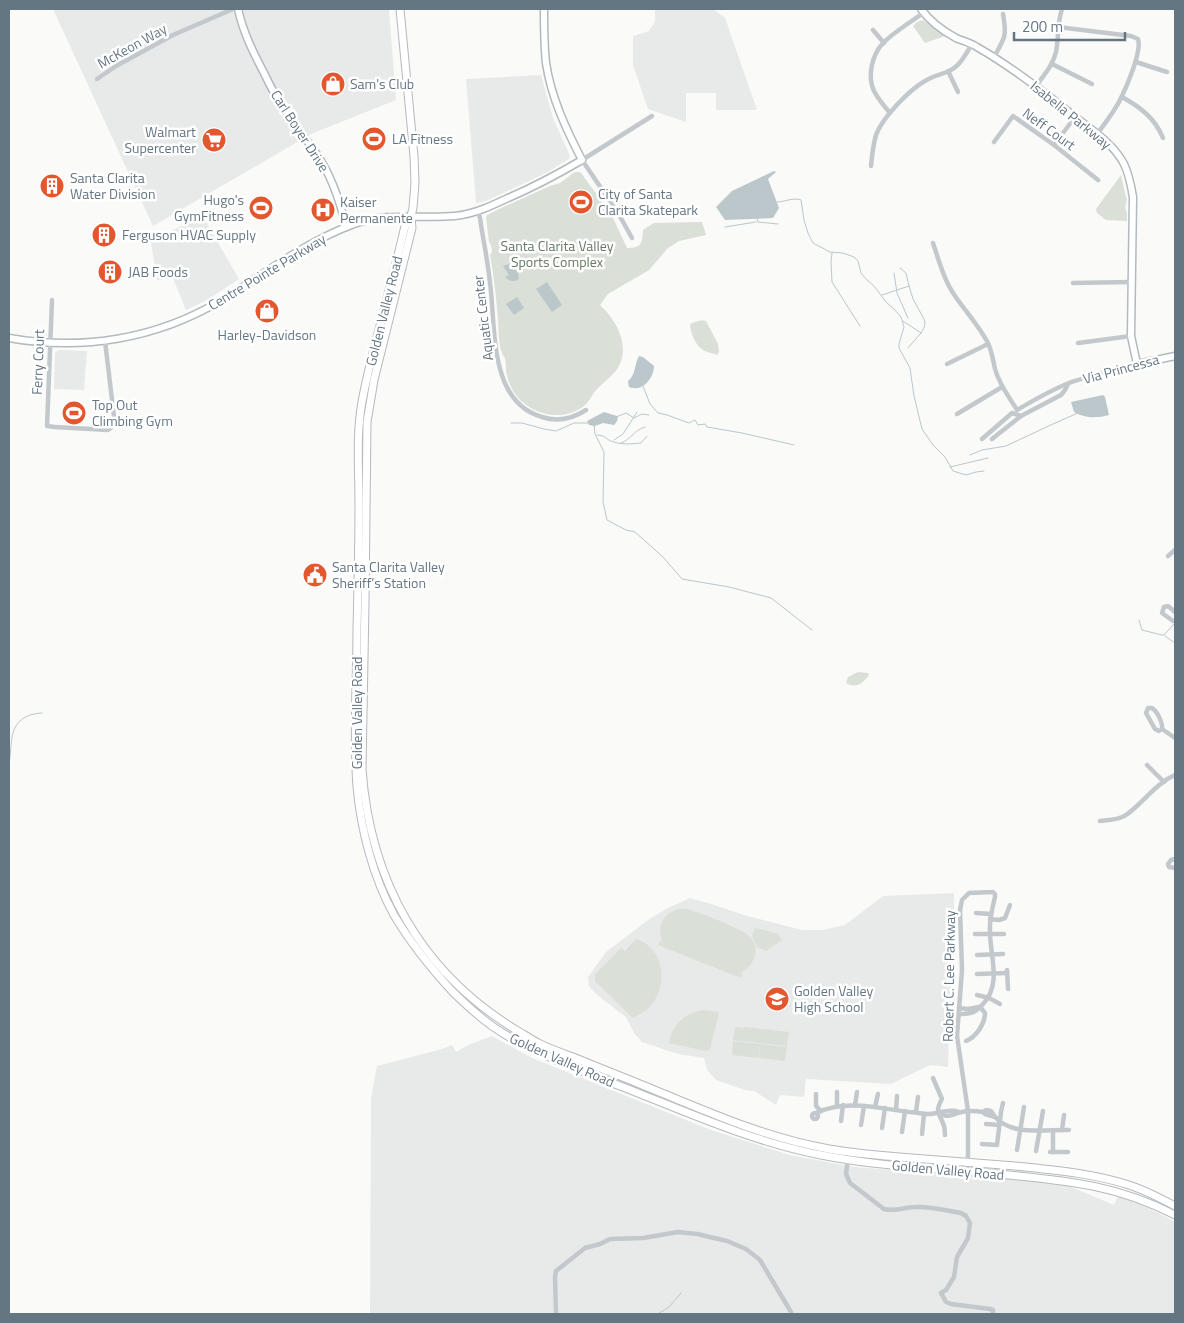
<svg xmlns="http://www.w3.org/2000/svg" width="1184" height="1323" font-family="'Titillium Web',sans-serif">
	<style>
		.built { fill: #e8e9e9 }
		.green { fill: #dadfd7 }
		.water { fill: #bbc7cb }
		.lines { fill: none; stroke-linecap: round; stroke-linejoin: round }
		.stream { stroke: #bbc7cb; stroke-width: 1 }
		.secondary-casing { stroke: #b3babf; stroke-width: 9 }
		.primary-casing { stroke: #b5babe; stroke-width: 9 }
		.street { stroke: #c3c8cc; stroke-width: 4.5 }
		.secondary { stroke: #fff; stroke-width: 6 }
		.primary { stroke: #fff; stroke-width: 7 }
		.labels { text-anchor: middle; stroke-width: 5; stroke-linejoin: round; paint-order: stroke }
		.street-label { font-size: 14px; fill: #657683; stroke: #fff }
		.poi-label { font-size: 14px; fill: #657683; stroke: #fff; text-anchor: start }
		.park-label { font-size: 14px; fill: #687a64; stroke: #fff }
	</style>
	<rect width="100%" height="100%" fill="#fafaf8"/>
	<g class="built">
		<polygon points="53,9 389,9 396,100 311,134 153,226"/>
		<polygon points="655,9 713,9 725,18 757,110 716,110 716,93 686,93 686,122 648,109 633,65 633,36 649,31 655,22"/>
		<polygon points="541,75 553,118 570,156 569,159 546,173 486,201 476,203 466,79"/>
		<polygon points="202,215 239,279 207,300 186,310 173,278 157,280 151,242"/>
		<polygon points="59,350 87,351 84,390 54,389 55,353"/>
		<polygon points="954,893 954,982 949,1024 948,1067 930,1065 891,1084 806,1079 804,1097 780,1095 776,1105 754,1091 745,1090 716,1080 707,1070 704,1058 678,1054 642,1042 634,1033 626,1017 597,995 589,986 588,977 606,952 648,920 668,908 690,898 708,903 747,916 802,930 823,930 845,925 883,896"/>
		<polygon points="492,1036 532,1058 686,1120 711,1130 790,1155 854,1167 905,1171 917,1174 932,1175 944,1174 1047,1182 1069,1186 1114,1205 1118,1196 1149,1208 1175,1222 1175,1314 370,1314 371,1098 377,1066 442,1049 452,1045 456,1052 468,1045"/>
	</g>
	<g class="green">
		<polygon points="923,20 945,36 925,43 913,26 917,22"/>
		<path d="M575,172H579L581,173L603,203L614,220L627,248C642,248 642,243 643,230L654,223L702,222L706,235L679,241L668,248L649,270L608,294L600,305C616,320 630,344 619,366C614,375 605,381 598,388C593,392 591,399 587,403C565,425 526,415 512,389C509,383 507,377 506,371C506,367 506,363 505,359C504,354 503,358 502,353C498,343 499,330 498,319C496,297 494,276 490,255L492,252L491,245L489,242L486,218L487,215L497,210L550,186L560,183Z"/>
		<polygon points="1121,175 1126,197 1127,199 1125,208 1127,213 1127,221 1106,220 1097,213 1096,209"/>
		<path d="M702,320L706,321L718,344L719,352L717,355C713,353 709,353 705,351C696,347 691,334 690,325L692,323Z"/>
		<path d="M858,672L868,673L869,675C864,683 855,689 846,683L848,677Z"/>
		<path d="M679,909C682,909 683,908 687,909C696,911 742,929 748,935C762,947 755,966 740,973L743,974L741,978L658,945L660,941H662C657,926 663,913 679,909Z"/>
		<polygon points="755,928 778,934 782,940 766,951 757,947 752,936"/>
		<path d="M636,939C663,947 669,983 652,1004C647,1010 641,1014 633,1018L595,981V974L621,948L625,951Z"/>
		<path d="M702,1010L719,1012L710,1049L706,1051L669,1043C673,1025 683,1014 702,1010Z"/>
		<polygon points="735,1027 743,1028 743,1031 744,1027 780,1031 780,1034 780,1031 789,1032 787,1046 733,1040"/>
		<polygon points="733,1041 760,1044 758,1058 741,1056 741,1053 740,1056 732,1055"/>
		<polygon points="760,1044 787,1047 785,1061 759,1058"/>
	</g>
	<g class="water">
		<polygon points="774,171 776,172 768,179 779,208 773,218 725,220 716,207 732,191"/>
		<path d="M509,264L512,265L519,275L518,276L519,279C513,282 511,282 505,277L509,275L503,266Z"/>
		<polygon points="547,282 562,305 552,312 536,289"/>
		<polygon points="517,297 524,308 514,315 506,304"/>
		<path d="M639,356L643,357L654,366C654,378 642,393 629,387L628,381C636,375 634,365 639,356Z"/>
		<path d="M1103,395L1105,397L1109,415C1097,418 1086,419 1074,412L1071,402Z"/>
		<path d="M604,412L617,416C619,419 616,423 614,425L603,423L595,426L589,425L587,421Z"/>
	</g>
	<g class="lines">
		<g class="stream">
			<path d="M777,202C785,202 793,197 801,200L804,220L808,233L813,243L830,252L843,253L854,257L858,261L861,273L867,280L874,286L886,302L894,309L901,317L904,327L899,344V348L910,368L914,396L922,429L933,445L945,457L953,471L966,475L976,472L984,471"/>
			<polyline points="757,219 758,222 778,224"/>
			<polyline points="725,227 756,222"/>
			<polyline points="832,253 831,261 832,282 860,326"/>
			<polyline points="900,268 906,273 909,286"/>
			<polyline points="894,273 897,293 908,318"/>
			<polyline points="882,295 909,286 913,299 924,319 925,323 924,328 921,333 908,348"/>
			<polyline points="903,321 921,333"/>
			<polyline points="643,386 650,404 658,413 667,415 689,423 695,420 698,425 705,424 707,427 742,433 794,445"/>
			<polyline points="616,417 626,413 634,418 642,414 649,415"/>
			<polyline points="511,423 522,423 544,429 556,431 574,423 588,423"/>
			<polyline points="594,424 595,434 604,452 603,502 607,520 626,530 635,532 663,557 682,579 729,587 771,598 812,630"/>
			<path d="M597,435C607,436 604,438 611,441C620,445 631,444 641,443L647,436"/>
			<polyline points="614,440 623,434 637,412"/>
			<path d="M621,443C632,439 634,430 645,427"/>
			<polyline points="970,455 982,450 1006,446 1053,424 1078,413"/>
			<polyline points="950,467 988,458"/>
			<polyline points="1139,620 1142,630 1162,635 1164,635 1174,624"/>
			<polyline points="1165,636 1175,643"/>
			<path d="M9,764C13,744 7,724 30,715C34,714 38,713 42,713"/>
			<polyline points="658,1314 669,1307 681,1293"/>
		</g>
		<defs>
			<g id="secondary">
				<path d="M238,9C243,32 253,52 264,73C271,88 279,102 288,116C297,129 307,140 316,153C332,176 340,201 346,227"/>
				<path d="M921,9C929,20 943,31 956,38C963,41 971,43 977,47C1012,67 1043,91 1074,116C1092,130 1113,143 1124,164C1129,174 1131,185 1133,197L1131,336L1137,364L1175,356"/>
				<path d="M9,338C82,351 156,339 220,301C265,274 303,243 354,224C388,212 420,219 455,216C474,214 491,206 508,198C534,187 558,174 582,160C566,129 551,97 546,63C544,45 544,27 544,9"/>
			</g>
			<g id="primary">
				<path d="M400,9L414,156L415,183L413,208L411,216L405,226C399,251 393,277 386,302C378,335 368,368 362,402C356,435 359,470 359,504C359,546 358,588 357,630C357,682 353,735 357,787C361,830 373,877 394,915C410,942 430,967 451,990C468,1007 485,1023 506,1035C544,1057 586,1073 628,1089C691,1114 754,1142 821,1155C881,1167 947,1169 1009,1175C1071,1181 1119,1186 1175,1215"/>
				<path d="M411,217L412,228L374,380L367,422L365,603L362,769C370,881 421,973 518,1031C525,1035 532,1040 540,1044C550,1049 562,1053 573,1057C599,1068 626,1078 652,1089C709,1112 764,1137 824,1148C848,1153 874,1155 899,1157C938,1160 976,1163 1015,1166C1053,1170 1092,1173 1129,1185C1145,1190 1160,1198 1175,1206"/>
			</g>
		</defs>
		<use href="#secondary" class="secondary-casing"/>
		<use href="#primary" class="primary-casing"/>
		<g class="street">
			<path d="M1058,27L1131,36L1138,39C1142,51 1127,86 1121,98C1115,111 1106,122 1097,134"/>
			<polyline points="873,30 884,43"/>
			<path d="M994,57C1005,38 1007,36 1003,14"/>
			<polyline points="1136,62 1167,72"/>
			<polyline points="1052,64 1092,84"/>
			<polyline points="948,71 958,92"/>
			<polyline points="97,79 116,66 173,35 233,9"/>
			<path d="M1036,86C1044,75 1053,65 1056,52C1059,37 1057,23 1062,9"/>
			<path d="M1122,97C1140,107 1155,118 1163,138"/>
			<path d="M890,113C884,106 878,99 874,91C867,76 872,55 883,43C894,32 911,22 923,13"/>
			<polyline points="994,142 1013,116 1054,145 1098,180"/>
			<polyline points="1054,145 1075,117"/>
			<path d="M871,166C872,156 873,145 876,135C882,118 909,90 925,81C932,76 939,75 947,72C960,67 965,55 972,44"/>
			<path d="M478,211L480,218C483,240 488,261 490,283C496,326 488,402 542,417C557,422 572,419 586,410"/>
			<polyline points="632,238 618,213 582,160 652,116"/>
			<path d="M933,243C939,261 944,280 955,296C966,312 979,326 988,343C992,352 993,360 995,369C999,384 1009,397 1017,410C1034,400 1051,390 1069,383C1091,375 1114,370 1137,364"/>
			<polyline points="1073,283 1132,282"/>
			<polyline points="52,300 47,426 55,427 108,430 115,425 105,341"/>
			<polyline points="1078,343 1131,336"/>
			<polyline points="947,364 988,344"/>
			<polyline points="957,414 1002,387"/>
			<polyline points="982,439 1012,413 1021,416"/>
			<polyline points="992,439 1021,416 1061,395 1065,390 1068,384"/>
			<polyline points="1168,556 1175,550"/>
			<polyline points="1175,612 1168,606 1164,607 1162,613 1173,621 1175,621"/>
			<path d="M1162,729C1163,723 1157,711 1152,708H1148L1146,713L1155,729L1159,731L1162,729L1175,738"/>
			<polyline points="1147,765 1164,782"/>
			<path d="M1100,821C1109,820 1119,820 1126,815C1143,803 1156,783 1175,775"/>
			<polyline points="1175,859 1171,860 1168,864 1169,867 1175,868"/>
			<polyline points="976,913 991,914"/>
			<polyline points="990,919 999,920 1005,918 1010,905"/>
			<polyline points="975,934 1004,934"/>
			<polyline points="977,955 1003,954"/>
			<polyline points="1007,970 1008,989"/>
			<polyline points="977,974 1007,973"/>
			<polyline points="977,995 989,998 1000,1004"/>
			<polyline points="959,1008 968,1009 979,1007"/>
			<path d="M959,1014C971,1014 975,1013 983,1004C1002,984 990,956 990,932C989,920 992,909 995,897V894L993,892L969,893L962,900L960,910L962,970L957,1036L968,1111V1155L967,1171"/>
			<path d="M966,1041C976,1037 985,1024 985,1013L980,1007"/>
			<path d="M933,1078L942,1099C934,1113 940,1113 944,1126C945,1129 945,1132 945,1135"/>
			<polyline points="816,1094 816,1106 821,1111"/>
			<polyline points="855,1105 857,1092"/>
			<polyline points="837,1106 837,1092"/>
			<polyline points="875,1107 878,1094"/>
			<polyline points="896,1110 897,1096"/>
			<polyline points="916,1112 918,1097"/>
			<polyline points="983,1112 985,1114 995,1117"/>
			<circle cx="815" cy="1116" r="3"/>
			<path d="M816,1113C845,1099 878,1108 909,1112C915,1112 922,1114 929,1114C939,1114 949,1108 959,1112"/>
			<path d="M938,1113C950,1119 951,1114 962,1112C969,1110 976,1111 983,1112L986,1110L991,1111C1006,1138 1044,1129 1069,1130"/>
			<polyline points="841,1121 843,1105"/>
			<polyline points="986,1124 999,1125"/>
			<polyline points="861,1125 864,1106"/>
			<polyline points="882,1128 885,1108"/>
			<polyline points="1053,1130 1053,1152"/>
			<polyline points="1062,1130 1064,1115"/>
			<polyline points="902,1132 905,1111"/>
			<polyline points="922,1134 924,1114"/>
			<polyline points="982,1144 997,1145 1001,1112 1003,1103"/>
			<polyline points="1017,1150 1024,1107"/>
			<polyline points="1036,1151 1043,1111"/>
			<polyline points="1050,1152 1068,1152"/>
			<path d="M848,1159L846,1174L850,1183L884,1209C896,1212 905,1207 916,1207C931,1206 947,1211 961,1213L966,1216L970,1223L968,1238L957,1257L954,1277L946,1290L941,1293L946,1302L951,1304L990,1309L993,1310V1314"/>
			<polyline points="556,1314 555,1277 556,1271 585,1248 600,1244 610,1239 643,1238 678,1232 697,1234 727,1241 746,1249 760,1260 791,1312 791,1314"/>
		</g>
		<use href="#secondary" class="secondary"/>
		<use href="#primary" class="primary"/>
	</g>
	<defs>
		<symbol id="shop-disc" viewBox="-11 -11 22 22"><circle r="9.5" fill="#e4572e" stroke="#fff"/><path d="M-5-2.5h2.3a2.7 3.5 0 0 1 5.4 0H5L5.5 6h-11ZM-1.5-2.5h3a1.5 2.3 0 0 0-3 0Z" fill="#fff"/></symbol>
		<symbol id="stadium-disc" viewBox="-11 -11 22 22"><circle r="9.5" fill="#e4572e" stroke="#fff"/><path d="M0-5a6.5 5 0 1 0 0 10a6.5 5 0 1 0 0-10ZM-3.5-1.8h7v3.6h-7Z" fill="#fff"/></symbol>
		<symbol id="supermarket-disc" viewBox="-11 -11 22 22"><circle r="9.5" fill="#e4572e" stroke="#fff"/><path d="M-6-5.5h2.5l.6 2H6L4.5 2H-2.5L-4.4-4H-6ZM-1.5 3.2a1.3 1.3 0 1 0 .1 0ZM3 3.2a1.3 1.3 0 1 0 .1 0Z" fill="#fff"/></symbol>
		<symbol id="building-disc" viewBox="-11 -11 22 22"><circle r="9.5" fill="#e4572e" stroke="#fff"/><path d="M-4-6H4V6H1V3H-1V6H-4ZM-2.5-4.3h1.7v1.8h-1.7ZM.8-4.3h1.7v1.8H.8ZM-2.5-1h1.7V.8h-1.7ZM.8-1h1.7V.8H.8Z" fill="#fff"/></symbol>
		<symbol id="hospital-disc" viewBox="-11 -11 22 22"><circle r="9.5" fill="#e4572e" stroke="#fff"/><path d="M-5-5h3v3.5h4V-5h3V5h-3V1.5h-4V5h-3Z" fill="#fff"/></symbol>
		<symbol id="civic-disc" viewBox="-11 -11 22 22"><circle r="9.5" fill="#e4572e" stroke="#fff"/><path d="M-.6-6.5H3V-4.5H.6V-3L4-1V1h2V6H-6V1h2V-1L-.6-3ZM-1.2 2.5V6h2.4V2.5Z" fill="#fff"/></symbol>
		<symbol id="school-disc" viewBox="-11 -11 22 22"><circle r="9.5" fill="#e4572e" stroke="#fff"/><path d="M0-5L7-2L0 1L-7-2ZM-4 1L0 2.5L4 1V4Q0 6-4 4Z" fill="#fff"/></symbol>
	</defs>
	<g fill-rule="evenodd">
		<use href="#shop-disc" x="319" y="70" width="28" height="28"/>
		<use href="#stadium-disc" x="360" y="125" width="28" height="28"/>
		<use href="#supermarket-disc" x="200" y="126" width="28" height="28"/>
		<use href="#building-disc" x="38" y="172" width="28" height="28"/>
		<use href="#stadium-disc" x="567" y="188" width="28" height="28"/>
		<use href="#stadium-disc" x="247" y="194" width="28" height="28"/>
		<use href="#hospital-disc" x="309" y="196" width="28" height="28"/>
		<use href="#building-disc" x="90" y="221" width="28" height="28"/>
		<use href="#building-disc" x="96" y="258" width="28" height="28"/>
		<use href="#shop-disc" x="253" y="297" width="28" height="28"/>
		<use href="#stadium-disc" x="60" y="399" width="28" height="28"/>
		<use href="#civic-disc" x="301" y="561" width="28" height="28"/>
		<use href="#school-disc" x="763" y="985" width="28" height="28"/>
	</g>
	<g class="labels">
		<g class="street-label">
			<text transform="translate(132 46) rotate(-29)" y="5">McKeon Way</text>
			<text transform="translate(1071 115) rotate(39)" y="5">Isabella Parkway</text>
			<text transform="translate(1049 129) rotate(36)" y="5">Neff Court</text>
			<text transform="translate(300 131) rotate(57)" y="5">Carl Boyer Drive</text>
			<text transform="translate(267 272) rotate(-31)" y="5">Centre Pointe Parkway</text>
			<text transform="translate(384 311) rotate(-76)" y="5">Golden Valley Road</text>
			<text transform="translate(483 318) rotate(-97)" y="5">Aquatic Center</text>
			<text transform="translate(38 362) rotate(-88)" y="5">Ferry Court</text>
			<text transform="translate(1121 369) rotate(-15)" y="5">Via Princessa</text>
			<text transform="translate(357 713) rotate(-90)" y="5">Golden Valley Road</text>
			<text transform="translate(949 976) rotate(-89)" y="5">Robert C. Lee Parkway</text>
			<text transform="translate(562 1060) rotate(24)" y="5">Golden Valley Road</text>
			<text transform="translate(948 1170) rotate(5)" y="5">Golden Valley Road</text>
		</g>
		<g class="poi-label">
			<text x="350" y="89">Sam's Club</text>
			<text x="196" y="137" text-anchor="end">Walmart<tspan x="196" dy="16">Supercenter</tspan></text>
			<text x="392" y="144">LA Fitness</text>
			<text x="70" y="183">Santa Clarita<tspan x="70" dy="16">Water Division</tspan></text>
			<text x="598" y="199">City of Santa<tspan x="598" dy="16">Clarita Skatepark</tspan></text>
			<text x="244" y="205" text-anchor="end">Hugo's<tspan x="244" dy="16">GymFitness</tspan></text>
			<text x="340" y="207">Kaiser<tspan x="340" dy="16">Permanente</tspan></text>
			<text x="122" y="240">Ferguson HVAC Supply</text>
			<text x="128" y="277">JAB Foods</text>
			<text x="267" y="340" text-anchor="middle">Harley-Davidson</text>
			<text x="92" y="410">Top Out<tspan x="92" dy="16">Climbing Gym</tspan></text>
			<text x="332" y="572">Santa Clarita Valley<tspan x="332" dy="16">Sheriff’s Station</tspan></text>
			<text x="794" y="996">Golden Valley<tspan x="794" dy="16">High School</tspan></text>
		</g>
		<g class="park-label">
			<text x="557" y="251">Santa Clarita Valley<tspan x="557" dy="16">Sports Complex</tspan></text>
		</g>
	</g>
	<rect width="1184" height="1323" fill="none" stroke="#657683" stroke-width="20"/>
	<path d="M1014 32v8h111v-8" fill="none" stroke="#657683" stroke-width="2.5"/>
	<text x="1022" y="32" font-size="15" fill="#657683" stroke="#ffffff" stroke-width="4" paint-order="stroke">200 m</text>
</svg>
